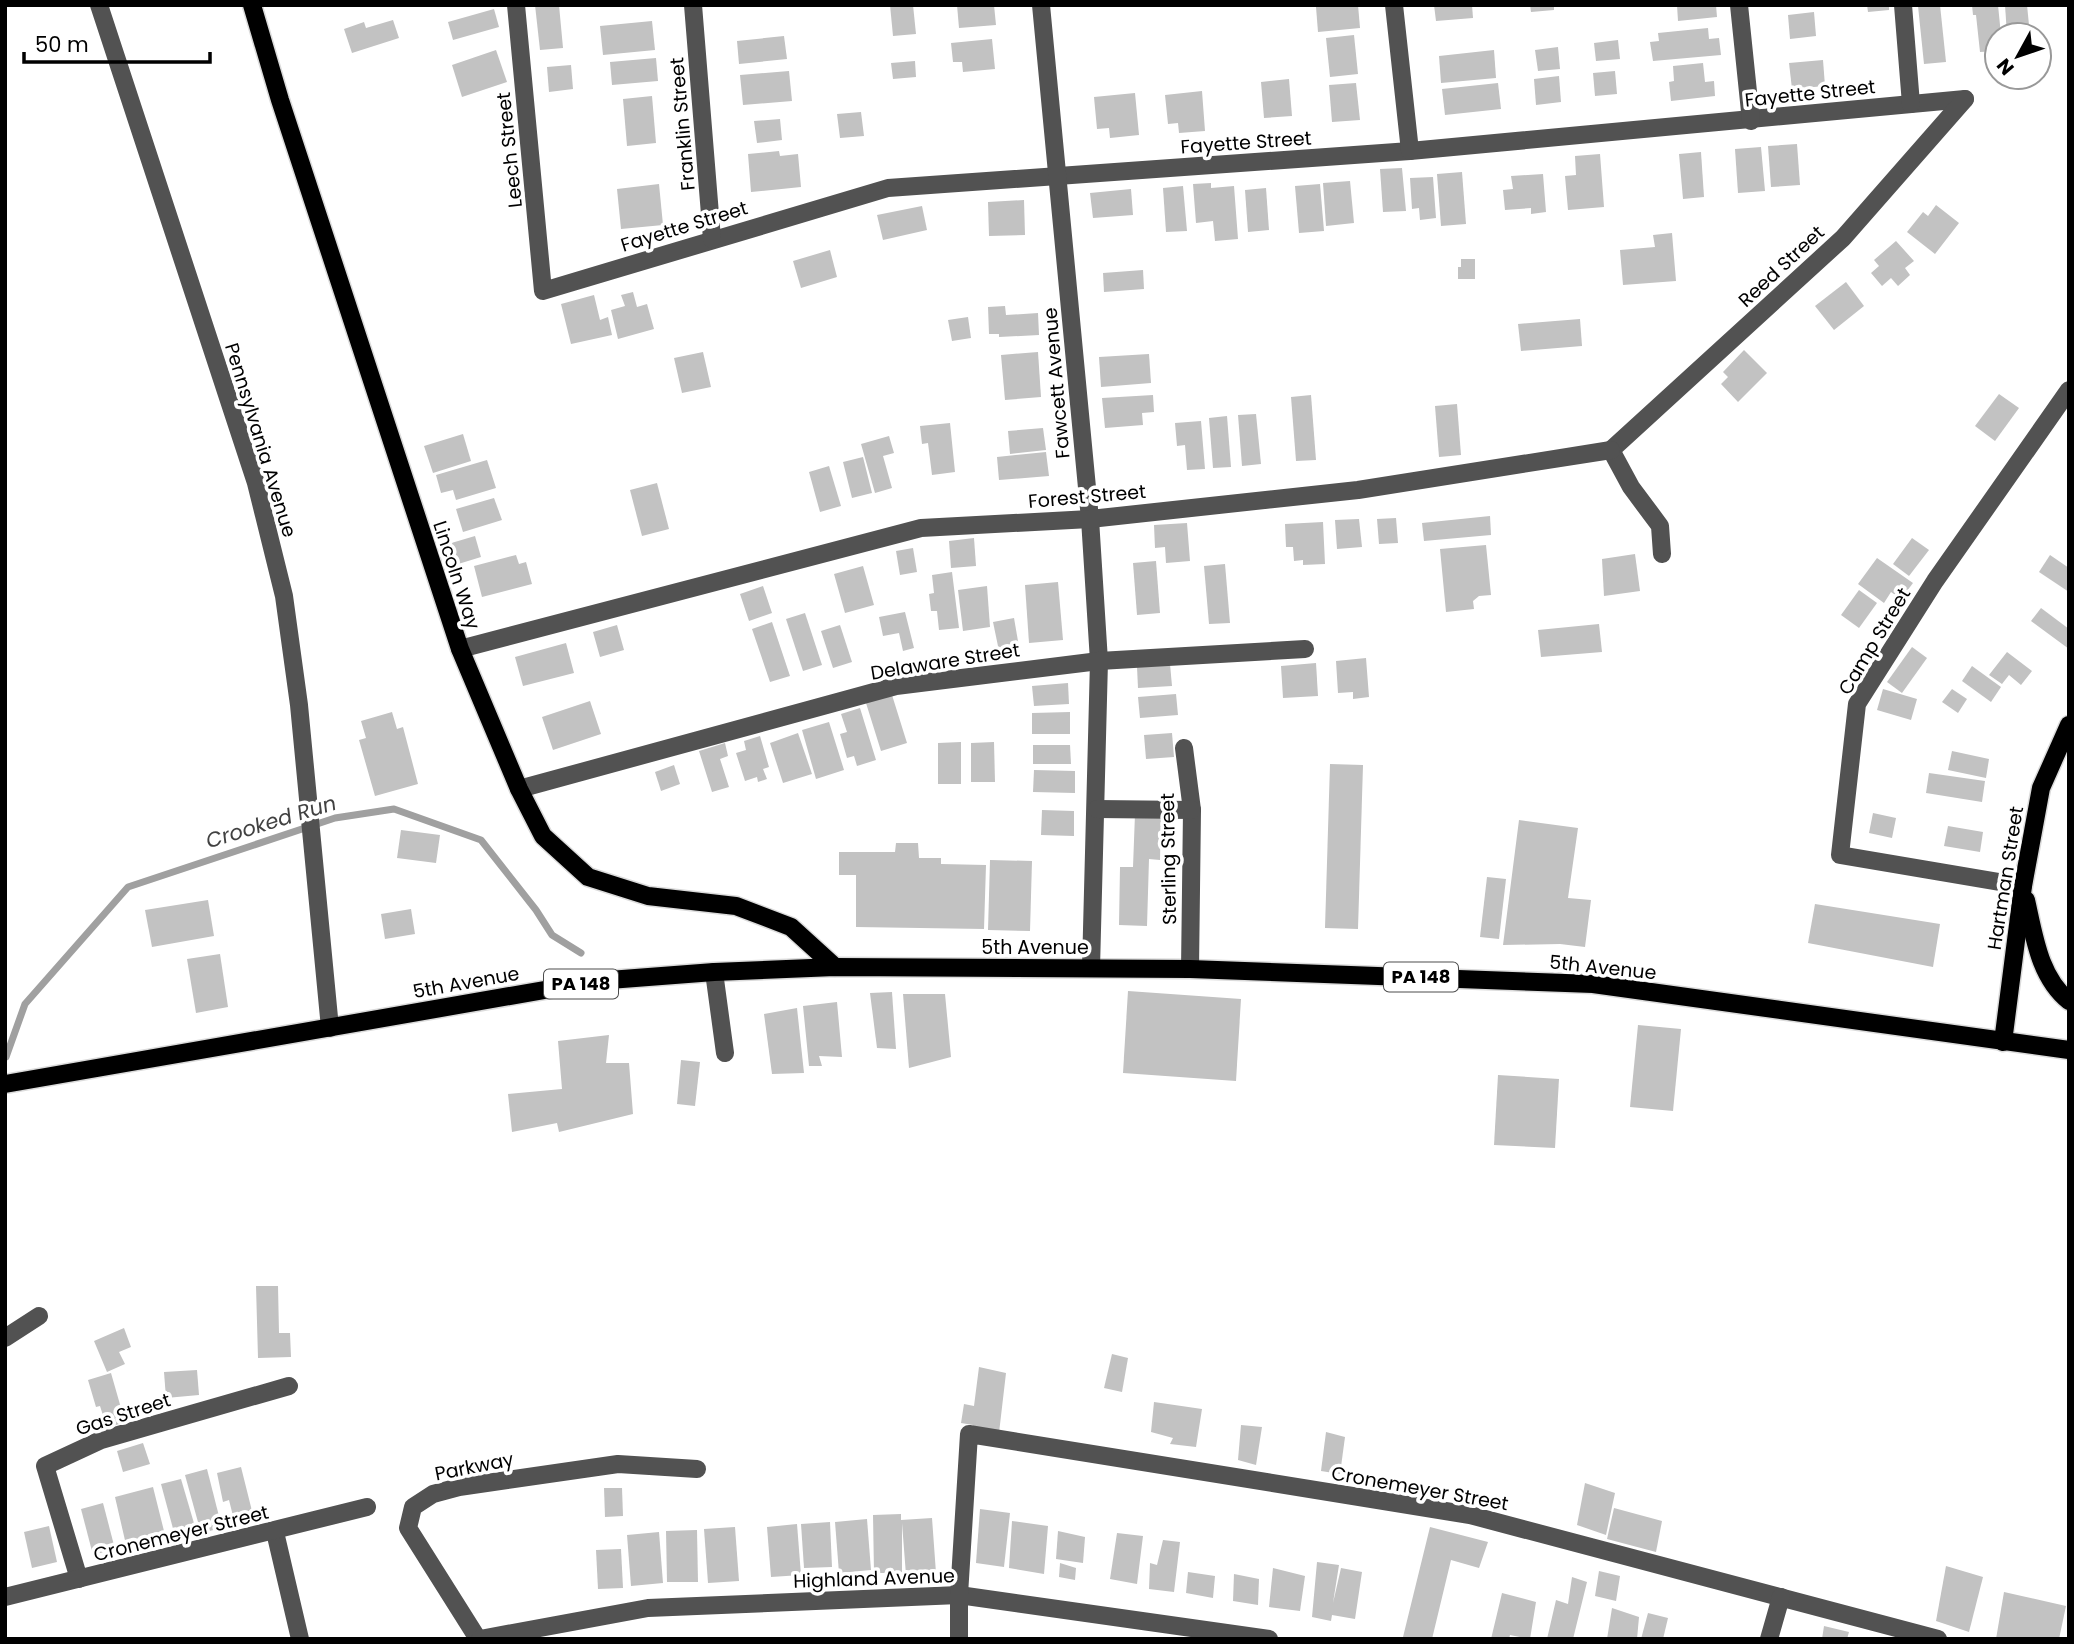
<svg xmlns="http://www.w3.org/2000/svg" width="2074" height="1644" font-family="Poppins,sans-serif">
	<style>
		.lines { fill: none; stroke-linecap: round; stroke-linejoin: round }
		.stream { stroke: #a0a0a0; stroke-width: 7 }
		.building { fill: #c2c2c2 }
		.major-casing { stroke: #dbdbdb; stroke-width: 21 }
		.minor { stroke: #525252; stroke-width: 18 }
		.major { stroke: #000; stroke-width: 18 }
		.labels { text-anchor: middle; stroke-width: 7; stroke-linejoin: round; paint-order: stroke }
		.shield { fill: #fff; stroke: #4c4c4c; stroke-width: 2 }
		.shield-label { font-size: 18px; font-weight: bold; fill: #000 }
		.street-label { font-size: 19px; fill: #000; stroke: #fff }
		.water-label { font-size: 21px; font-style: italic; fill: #414141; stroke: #fff }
	</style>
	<rect width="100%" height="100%" fill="#fff"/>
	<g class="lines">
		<polyline class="stream" points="6,1057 25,1004 128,887 335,818 394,809 481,840 536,910 552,935 581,953"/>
	</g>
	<g class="building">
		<polygon points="535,5 559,5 563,48 540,50"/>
		<polygon points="890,5 913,5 916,34 893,36"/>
		<polygon points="957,5 994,5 996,25 959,28"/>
		<polygon points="1338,5 1358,5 1360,28 1318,32 1316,7"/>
		<polygon points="1434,5 1472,5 1473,18 1436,21"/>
		<polygon points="1530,5 1554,5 1554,10 1531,12"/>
		<polygon points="1677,5 1716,5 1717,17 1678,21"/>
		<polygon points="1867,5 1889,5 1889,10 1868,12"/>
		<polygon points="1940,5 1946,62 1924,64 1918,6"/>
		<polygon points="1972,5 1998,5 2001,35 1997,35 1997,51 1980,52 1976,15 1973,15"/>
		<polygon points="2005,5 2027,5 2030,35 2007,35"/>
		<polygon points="494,9 499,27 453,40 448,22"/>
		<polygon points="1814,12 1816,36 1790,39 1788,15"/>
		<polygon points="393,20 399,38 352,53 344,29 364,22 366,28"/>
		<polygon points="652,21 655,50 603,55 600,26"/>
		<polygon points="1708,28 1709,39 1719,38 1721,55 1653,61 1650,42 1659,41 1658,33"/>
		<polygon points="1354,35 1358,74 1330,77 1326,38"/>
		<polygon points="784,36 787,59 739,64 737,41"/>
		<polygon points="992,39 995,69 963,72 962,62 953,62 951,43"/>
		<polygon points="1618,40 1620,59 1596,61 1594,43"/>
		<polygon points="1558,47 1560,69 1538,71 1535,50"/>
		<polygon points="496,50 507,82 462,97 452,65"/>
		<polygon points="1494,50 1496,78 1441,83 1439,56"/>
		<polygon points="656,58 658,81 612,85 610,62"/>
		<polygon points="1823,60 1825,86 1792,89 1789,63"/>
		<polygon points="915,61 916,77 893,79 891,63"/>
		<polygon points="1703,63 1705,82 1714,81 1715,96 1671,101 1669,82 1674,81 1673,66"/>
		<polygon points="571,65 573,89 549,92 547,67"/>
		<polygon points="789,71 792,101 743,105 740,75"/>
		<polygon points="1615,71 1617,94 1595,96 1593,73"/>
		<polygon points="1559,76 1561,102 1536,105 1534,79"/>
		<polygon points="1289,79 1292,116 1264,118 1261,82"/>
		<polygon points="1356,83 1360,120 1332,122 1329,85"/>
		<polygon points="1498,83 1501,109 1445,115 1442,89"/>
		<polygon points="1202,91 1205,131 1179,133 1178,123 1168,124 1165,95"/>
		<polygon points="1135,93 1139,135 1110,138 1109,128 1097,129 1094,97"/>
		<polygon points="652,96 656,143 627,146 623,99"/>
		<polygon points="861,112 864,136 840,138 837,114"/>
		<polygon points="780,119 782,140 757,143 754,121"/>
		<polygon points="1797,144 1800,185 1771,187 1768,146"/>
		<polygon points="1761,147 1765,191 1738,193 1735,149"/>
		<polygon points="779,151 780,156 798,154 801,187 751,192 748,154"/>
		<polygon points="1701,152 1704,197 1683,199 1679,154"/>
		<polygon points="1600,154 1604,207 1568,210 1565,176 1576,175 1575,156"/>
		<polygon points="1402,168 1406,211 1383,212 1380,169"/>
		<polygon points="1462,172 1466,224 1441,226 1437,174"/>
		<polygon points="1543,174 1546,212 1531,214 1531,208 1505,210 1503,190 1513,189 1511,176"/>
		<polygon points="1433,177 1436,218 1420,220 1419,208 1412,209 1410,178"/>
		<polygon points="1350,181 1354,223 1326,226 1323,183"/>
		<polygon points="1211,183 1211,188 1234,186 1238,239 1215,241 1213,221 1196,223 1193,184"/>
		<polygon points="659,184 663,225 621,229 617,189"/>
		<polygon points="1320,184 1324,231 1299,233 1295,186"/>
		<polygon points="1183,186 1187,231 1166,232 1163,188"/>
		<polygon points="1266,188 1269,230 1248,232 1245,190"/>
		<polygon points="1131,189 1133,215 1093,218 1090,193"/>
		<polygon points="1024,200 1025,235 989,236 988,202"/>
		<polygon points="1936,205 1959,223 1935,254 1907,232 1923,212 1928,216"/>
		<polygon points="922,206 927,230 883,240 877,215"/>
		<polygon points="1672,233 1676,281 1623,285 1620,250 1655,247 1653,235"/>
		<polygon points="1896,241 1914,261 1905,268 1910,275 1898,286 1891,278 1882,286 1871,273 1879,266 1874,260"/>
		<polygon points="830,250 837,277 801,288 793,261"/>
		<polygon points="1461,259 1475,259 1475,279 1458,279 1458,267 1461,267"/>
		<polygon points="1143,270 1144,289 1104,292 1103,273"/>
		<polygon points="1846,282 1864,306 1834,330 1815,306"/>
		<polygon points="633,292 637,307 647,304 654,329 618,339 611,310 625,306 621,295"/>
		<polygon points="594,295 600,320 608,317 612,335 571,344 561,304"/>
		<polygon points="1005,306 1006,315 1038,313 1039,335 999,337 999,334 989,334 988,307"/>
		<polygon points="968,317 971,338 952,341 948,320"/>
		<polygon points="1580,319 1582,346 1521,351 1518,324"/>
		<polygon points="1744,350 1767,373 1738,402 1721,384 1728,377 1723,372"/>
		<polygon points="703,352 711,387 682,393 674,358"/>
		<polygon points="1038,352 1041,397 1005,400 1001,355"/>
		<polygon points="1149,354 1151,383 1101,387 1099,357"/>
		<polygon points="1999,394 2019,408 1995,441 1975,426"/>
		<polygon points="1153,395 1154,412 1142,413 1143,425 1105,428 1102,398"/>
		<polygon points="1311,395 1316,460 1296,461 1291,397"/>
		<polygon points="1457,404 1461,455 1439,457 1435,406"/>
		<polygon points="1256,414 1261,464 1242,466 1238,415"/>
		<polygon points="1227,416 1231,467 1213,468 1209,418"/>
		<polygon points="1201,421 1205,469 1187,470 1185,445 1177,446 1175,423"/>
		<polygon points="950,423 955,472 932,475 928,443 922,444 920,426"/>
		<polygon points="1043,428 1046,450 1010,454 1008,431"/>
		<polygon points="463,434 471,461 433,473 424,446"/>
		<polygon points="889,436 894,453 883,456 892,488 875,493 861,444"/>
		<polygon points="1046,452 1049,476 999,480 997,457"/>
		<polygon points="863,457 872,493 852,498 843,462"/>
		<polygon points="487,460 496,488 456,500 453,490 441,493 436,475"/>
		<polygon points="829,466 841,506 820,512 809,472"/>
		<polygon points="657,483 669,529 642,536 630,490"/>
		<polygon points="494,498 502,520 463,532 456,509"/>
		<polygon points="1490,516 1491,535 1424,541 1422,523"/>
		<polygon points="1396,518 1398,543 1379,544 1377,519"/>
		<polygon points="1359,519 1362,547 1337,549 1335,520"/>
		<polygon points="1323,522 1325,564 1303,565 1303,560 1294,561 1293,547 1286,547 1285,524"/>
		<polygon points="1187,523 1190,561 1166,563 1165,547 1155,548 1154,525"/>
		<polygon points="475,536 481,557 455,565 448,544"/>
		<polygon points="974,538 976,566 951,568 949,541"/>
		<polygon points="1912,538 1929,550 1909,576 1893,564"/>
		<polygon points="1486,545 1491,595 1479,596 1473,601 1474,609 1446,612 1440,549"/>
		<polygon points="913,548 917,572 900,575 896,551"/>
		<polygon points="1635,554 1640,591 1604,596 1602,559"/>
		<polygon points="516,555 519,564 526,562 532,584 482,597 474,566"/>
		<polygon points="2050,555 2069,568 2069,592 2039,572"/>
		<polygon points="1877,558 1913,583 1901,599 1891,592 1884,603 1858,584"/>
		<polygon points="1156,561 1160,613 1137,615 1133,563"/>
		<polygon points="1225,564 1230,623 1209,624 1204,566"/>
		<polygon points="863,566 874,605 845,613 834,574"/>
		<polygon points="952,572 959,628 939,630 937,611 931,611 929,594 934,593 932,575"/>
		<polygon points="1058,582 1063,640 1029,643 1025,585"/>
		<polygon points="763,586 772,613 749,621 740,594"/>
		<polygon points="987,586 990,627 963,631 958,590"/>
		<polygon points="1859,590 1877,603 1859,628 1841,615"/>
		<polygon points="2041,608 2069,629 2069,649 2031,621"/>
		<polygon points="905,612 914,648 903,651 899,633 883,636 879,617"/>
		<polygon points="805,613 822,665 803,671 786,619"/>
		<polygon points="1014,618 1019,647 999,651 993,622"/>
		<polygon points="772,622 790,676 770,682 752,629"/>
		<polygon points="1599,624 1602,652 1541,657 1538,630"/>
		<polygon points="617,625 624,650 600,657 593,632"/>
		<polygon points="840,625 852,662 833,668 821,631"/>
		<polygon points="566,643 574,673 523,686 515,657"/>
		<polygon points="1912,647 1927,658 1902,693 1887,682"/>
		<polygon points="2007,652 2032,671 2021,685 2009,675 2002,684 1989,675"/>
		<polygon points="1366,658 1369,697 1353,699 1353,692 1338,693 1336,661"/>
		<polygon points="1316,663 1318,696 1283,698 1281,666"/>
		<polygon points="1170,664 1172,686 1138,688 1137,667"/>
		<polygon points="1972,666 2001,687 1991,702 1962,681"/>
		<polygon points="1068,683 1069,704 1034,706 1032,686"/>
		<polygon points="1883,689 1917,699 1911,720 1877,710"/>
		<polygon points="1952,689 1967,699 1958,713 1942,702"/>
		<polygon points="1176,694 1178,715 1140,718 1138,697"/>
		<polygon points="892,695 907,743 881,751 866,703"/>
		<polygon points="590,701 601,734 553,750 542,717"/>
		<polygon points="860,708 876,760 857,766 854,756 847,758 840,734 847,732 841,714"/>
		<polygon points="392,712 397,729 403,727 418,784 375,796 359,740 366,738 361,721"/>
		<polygon points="1070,712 1070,734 1032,734 1032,713"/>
		<polygon points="829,722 844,770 816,779 802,730"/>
		<polygon points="798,733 812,774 783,783 770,743"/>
		<polygon points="1172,733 1174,757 1146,759 1144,735"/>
		<polygon points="760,736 769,767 763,769 767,779 758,782 757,777 745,781 736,753 746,750 744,741"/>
		<polygon points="961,742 961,784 938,784 938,743"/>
		<polygon points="994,742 995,782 971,782 971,743"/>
		<polygon points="725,743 728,756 720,759 729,787 712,792 699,751"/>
		<polygon points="1033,745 1070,745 1071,764 1033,764"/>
		<polygon points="1952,751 1989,759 1986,778 1948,770"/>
		<polygon points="1330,764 1363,765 1358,929 1325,928"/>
		<polygon points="674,765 680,784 661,791 655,772"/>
		<polygon points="1034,770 1075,771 1075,793 1033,792"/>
		<polygon points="1929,773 1985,781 1982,802 1926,793"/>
		<polygon points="1042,810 1074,811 1074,836 1041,835"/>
		<polygon points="1873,813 1896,818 1892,838 1869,833"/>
		<polygon points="1135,814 1161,814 1160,860 1149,859 1147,926 1119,925 1120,867 1133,867"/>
		<polygon points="1519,820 1578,828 1568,898 1591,900 1585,947 1560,944 1503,945"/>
		<polygon points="1948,826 1983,832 1980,852 1944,846"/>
		<polygon points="401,830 440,835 436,863 397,858"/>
		<polygon points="896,843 918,843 919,858 941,858 941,864 986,865 984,929 856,927 856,875 839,875 839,852 895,852"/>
		<polygon points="990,860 1032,861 1030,931 988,930"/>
		<polygon points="1487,877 1506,879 1499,939 1480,937"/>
		<polygon points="208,900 214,936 152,947 145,910"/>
		<polygon points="1815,904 1940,924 1933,967 1808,943"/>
		<polygon points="411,909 415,934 385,939 381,914"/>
		<polygon points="220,954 228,1007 196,1013 187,959"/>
		<polygon points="1128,991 1241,999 1236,1081 1123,1073"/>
		<polygon points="892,992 896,1049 877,1048 870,993"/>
		<polygon points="903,994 945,994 951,1057 909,1068"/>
		<polygon points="837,1002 842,1057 819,1056 822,1066 809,1066 803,1006"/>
		<polygon points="797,1008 804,1073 772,1074 764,1014"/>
		<polygon points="1638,1025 1681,1029 1673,1111 1630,1107"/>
		<polygon points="609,1035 606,1063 629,1063 633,1114 559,1132 557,1123 512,1132 508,1094 562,1089 558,1041"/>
		<polygon points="681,1060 700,1062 695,1106 677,1104"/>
		<polygon points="1498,1075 1559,1079 1555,1148 1494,1145"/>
		<polygon points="256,1286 278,1286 279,1333 290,1333 291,1357 258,1358"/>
		<polygon points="124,1328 131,1347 119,1352 125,1364 107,1372 94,1341"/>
		<polygon points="1112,1354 1128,1358 1122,1392 1104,1388"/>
		<polygon points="979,1367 1006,1373 999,1433 971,1430 973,1425 961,1423 964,1404 974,1406"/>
		<polygon points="197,1370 199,1395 166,1398 164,1372"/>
		<polygon points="111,1373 125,1422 107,1428 100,1406 96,1407 88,1380"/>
		<polygon points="1154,1402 1202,1409 1196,1447 1170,1444 1173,1438 1151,1432"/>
		<polygon points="1241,1425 1262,1427 1256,1465 1238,1460"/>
		<polygon points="1326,1432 1345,1437 1340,1474 1321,1471"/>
		<polygon points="143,1443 150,1464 123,1472 117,1451"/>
		<polygon points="241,1467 254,1519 235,1524 229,1500 223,1502 217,1473"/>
		<polygon points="207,1469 222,1528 201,1533 185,1475"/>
		<polygon points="181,1479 196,1530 175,1536 161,1484"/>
		<polygon points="1585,1483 1615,1493 1606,1535 1577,1525"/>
		<polygon points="153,1487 166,1539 127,1549 115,1497"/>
		<polygon points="604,1488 622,1488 623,1516 605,1517"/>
		<polygon points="103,1503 115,1549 93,1555 81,1509"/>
		<polygon points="1614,1508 1662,1521 1656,1552 1607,1539"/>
		<polygon points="980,1509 1010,1513 1004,1567 976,1563"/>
		<polygon points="901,1514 901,1520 932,1518 936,1573 906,1575 902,1523 902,1573 874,1573 873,1515"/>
		<polygon points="867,1519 871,1570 839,1573 835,1522"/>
		<polygon points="1012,1521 1048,1526 1044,1574 1009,1568"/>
		<polygon points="830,1522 832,1567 804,1568 801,1524"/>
		<polygon points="797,1524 801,1575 771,1577 767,1527"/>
		<polygon points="49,1526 57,1562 32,1568 24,1532"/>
		<polygon points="735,1527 739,1581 708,1583 704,1529"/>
		<polygon points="1430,1527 1488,1542 1479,1568 1451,1560 1432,1639 1409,1639 1403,1637"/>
		<polygon points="697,1530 698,1582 667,1582 666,1531"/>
		<polygon points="1058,1531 1085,1537 1083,1563 1056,1559"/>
		<polygon points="659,1532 663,1583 631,1586 627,1535"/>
		<polygon points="1117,1533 1143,1536 1137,1584 1110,1579"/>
		<polygon points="1163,1540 1180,1542 1174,1592 1149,1589 1150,1563 1157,1565"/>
		<polygon points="621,1549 623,1588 598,1589 596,1550"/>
		<polygon points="1317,1562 1339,1565 1333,1603 1341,1568 1362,1572 1355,1619 1332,1615 1331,1621 1312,1617"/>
		<polygon points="1060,1563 1076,1568 1075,1580 1059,1577"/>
		<polygon points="1946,1566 1983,1577 1969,1632 1936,1621"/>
		<polygon points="1273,1568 1305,1576 1300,1611 1269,1607"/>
		<polygon points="1599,1571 1620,1576 1616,1601 1595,1596"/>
		<polygon points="1188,1572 1215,1576 1213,1598 1186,1593"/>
		<polygon points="1234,1574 1259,1579 1258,1605 1233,1601"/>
		<polygon points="1572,1577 1587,1582 1573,1639 1547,1639 1556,1600 1568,1604"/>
		<polygon points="2004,1592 2066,1606 2059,1639 1996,1639"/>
		<polygon points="1502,1593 1536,1602 1530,1639 1510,1635 1509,1639 1491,1639"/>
		<polygon points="1612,1608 1639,1617 1637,1639 1607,1639"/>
		<polygon points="1648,1613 1668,1618 1663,1639 1641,1639"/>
		<polygon points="1824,1626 1849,1632 1847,1639 1822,1639"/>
	</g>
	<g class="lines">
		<defs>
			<g id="major">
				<polyline points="252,5 280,100 460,649 519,789 543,836 588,877 648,896 736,906 791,927 835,967"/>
				<path d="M2026,900C2034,935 2039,977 2069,1001"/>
				<polyline points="2003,1042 2023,886 2041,788 2069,725"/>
				<polyline points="5,1084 596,981 714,972 835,967 1190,969 1593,984 2069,1050"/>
			</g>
		</defs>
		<use href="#major" class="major-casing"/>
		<g class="minor">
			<polyline points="99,5 256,483 284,596 299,705 330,1028"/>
			<polyline points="516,5 543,291 888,188 1410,151 1965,99"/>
			<polyline points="693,5 712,239"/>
			<polyline points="1041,5 1090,519 1099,661 1091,968"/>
			<polyline points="1394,5 1410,151"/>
			<polyline points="1739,5 1751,121"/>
			<polyline points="1903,5 1911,104"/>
			<polyline points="1611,450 1843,238 1965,99"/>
			<polyline points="1611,450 1631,487 1660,526 1662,554"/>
			<polyline points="460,649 921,528 1090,519 1358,490 1611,450"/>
			<polyline points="1184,748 1192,810 1190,969"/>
			<polyline points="519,789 896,686 1099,661 1305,649"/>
			<polyline points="1097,809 1192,810"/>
			<polyline points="2023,886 1840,855 1857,704 1935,581 2069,390"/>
			<polyline points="714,972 725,1053"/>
			<polyline points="5,1338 39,1316"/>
			<polyline points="275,1532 300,1639"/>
			<polyline points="79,1579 45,1466 101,1440 289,1386"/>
			<polyline points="5,1597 367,1507"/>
			<polyline points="478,1639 408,1528 413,1507 433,1494 459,1487 618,1464 697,1469"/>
			<polyline points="480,1639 648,1608 959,1595 1269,1639"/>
			<polyline points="959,1639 959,1595 969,1434 1470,1515 1938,1639"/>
			<polyline points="1769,1639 1781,1597"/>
		</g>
		<use href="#major" class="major"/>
	</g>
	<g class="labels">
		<g class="shield">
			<rect x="1384" y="962.5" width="74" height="29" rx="5"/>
			<rect x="544" y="969.5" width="74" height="29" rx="5"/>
		</g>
		<g class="shield-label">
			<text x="1421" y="983">PA 148</text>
			<text x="581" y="990">PA 148</text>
		</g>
		<g class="street-label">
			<text transform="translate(1810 93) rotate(-6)" y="7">Fayette Street</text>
			<text transform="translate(682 124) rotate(-95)" y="7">Franklin Street</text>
			<text transform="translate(1246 142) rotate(-4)" y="7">Fayette Street</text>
			<text transform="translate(509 150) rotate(-96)" y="7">Leech Street</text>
			<text transform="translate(684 226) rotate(-17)" y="7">Fayette Street</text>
			<text transform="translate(1781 266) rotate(-43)" y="7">Reed Street</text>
			<text transform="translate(1056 383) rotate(-95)" y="7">Fawcett Avenue</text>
			<text transform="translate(261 440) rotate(73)" y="7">Pennsylvania Avenue</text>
			<text transform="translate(1087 496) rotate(-5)" y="7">Forest Street</text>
			<text transform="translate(457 575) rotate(72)" y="7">Lincoln Way</text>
			<text transform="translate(1874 641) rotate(-59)" y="7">Camp Street</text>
			<text transform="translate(945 661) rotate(-9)" y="7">Delaware Street</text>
			<text transform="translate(1168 859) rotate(-91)" y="7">Sterling Street</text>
			<text transform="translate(2005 878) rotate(-81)" y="7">Hartman Street</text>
			<text x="1035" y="954">5th Avenue</text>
			<text transform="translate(1603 967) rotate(6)" y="7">5th Avenue</text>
			<text transform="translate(466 982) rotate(-10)" y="7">5th Avenue</text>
			<text transform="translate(123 1414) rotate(-18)" y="7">Gas Street</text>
			<text transform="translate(474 1466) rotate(-11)" y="7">Parkway</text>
			<text transform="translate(1420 1488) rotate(10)" y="7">Cronemeyer Street</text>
			<text transform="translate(181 1533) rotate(-14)" y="7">Cronemeyer Street</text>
			<text transform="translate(874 1578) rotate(-2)" y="7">Highland Avenue</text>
		</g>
		<g class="water-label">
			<text transform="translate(271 822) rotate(-17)" y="7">Crooked Run</text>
		</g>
	</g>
	<rect width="2074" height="1644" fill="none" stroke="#000000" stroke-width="14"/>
	<g transform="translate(2018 56) rotate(230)"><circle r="33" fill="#ffffff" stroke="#999999" stroke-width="2"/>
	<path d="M0-5L12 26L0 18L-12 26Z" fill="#000000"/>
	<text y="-10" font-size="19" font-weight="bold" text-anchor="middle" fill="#000000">N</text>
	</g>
	<path d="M24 52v10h186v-10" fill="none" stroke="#000000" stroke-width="3.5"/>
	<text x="35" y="52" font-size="21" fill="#000000" stroke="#ffffff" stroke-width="5" paint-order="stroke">50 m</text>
</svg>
